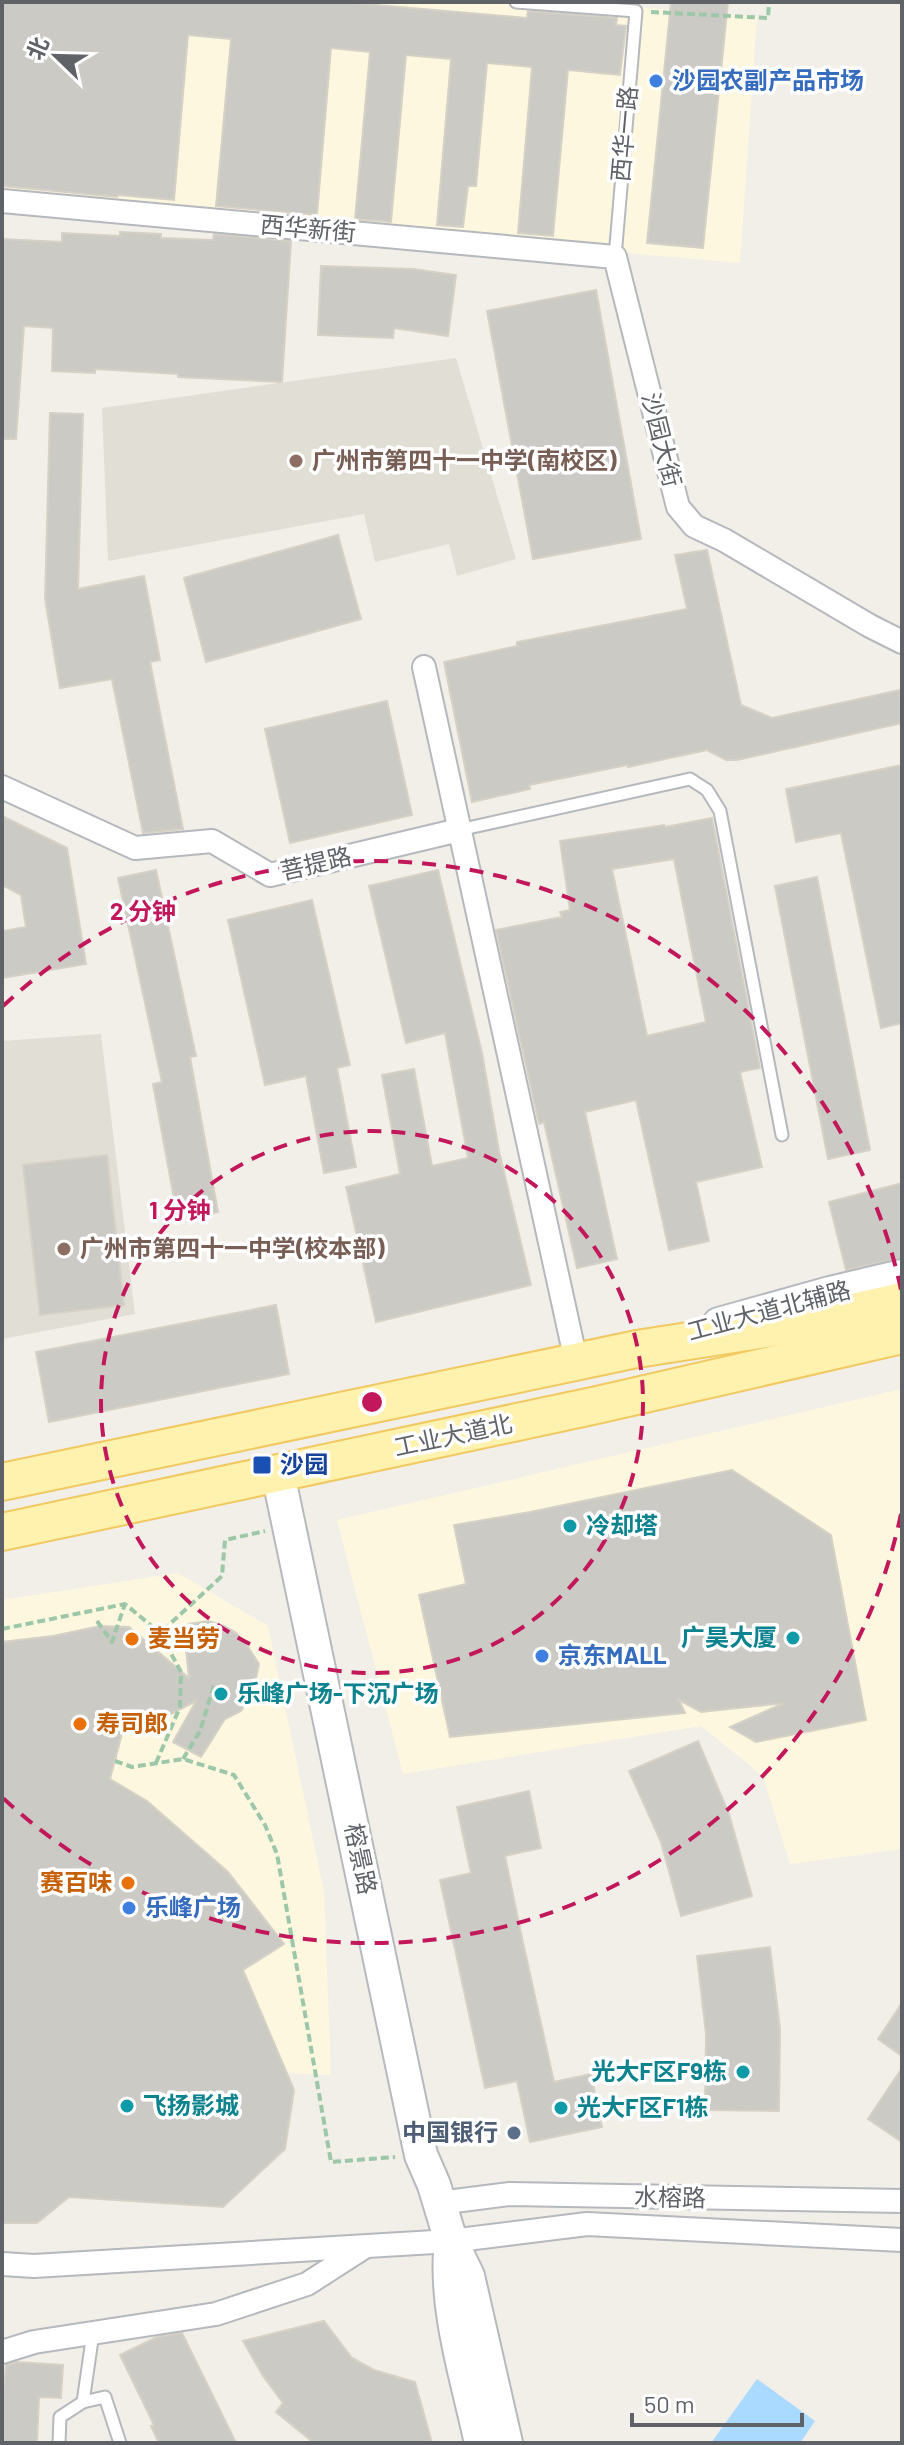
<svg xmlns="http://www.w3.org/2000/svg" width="904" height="2445" font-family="Barlow,'Noto Sans SC',sans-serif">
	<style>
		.commercial { fill: #fef7e0 }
		.education { fill: #e1ded6 }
		.water { fill: #aadaff }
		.building { fill: #cccac5; stroke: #d6d1c6; stroke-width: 2; fill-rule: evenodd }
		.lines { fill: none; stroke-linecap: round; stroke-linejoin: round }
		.lane-casing { stroke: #b5b8bc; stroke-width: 15 }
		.street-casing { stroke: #b5b8bc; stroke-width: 26 }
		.secondary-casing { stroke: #b6babf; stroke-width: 36 }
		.primary-casing { stroke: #f2c960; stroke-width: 40 }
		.path { stroke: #9cc7a9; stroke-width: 4; stroke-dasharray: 8 4; stroke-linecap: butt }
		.lane { stroke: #fff; stroke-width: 11 }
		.street { stroke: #fff; stroke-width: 22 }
		.secondary { stroke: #fff; stroke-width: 32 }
		.primary { stroke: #fff2af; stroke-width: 36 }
		.ring { fill: none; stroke: #c2185b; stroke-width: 4; stroke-dasharray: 14 10 }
		.shop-dot { fill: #3f7fe0; stroke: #fff; stroke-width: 3 }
		.education-dot { fill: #8d6e63; stroke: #fff; stroke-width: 3 }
		.transit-dot { fill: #1a4fb4; stroke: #fff; stroke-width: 3 }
		.culture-dot { fill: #0f9aa8; stroke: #fff; stroke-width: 3 }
		.food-dot { fill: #e8710a; stroke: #fff; stroke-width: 3 }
		.service-dot { fill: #5c6f8a; stroke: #fff; stroke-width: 3 }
		.labels { text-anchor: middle; stroke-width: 7; stroke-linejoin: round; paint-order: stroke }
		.shop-label { font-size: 24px; font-weight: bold; fill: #366cbe; stroke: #fff; text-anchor: start }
		.street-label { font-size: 24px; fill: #5f6368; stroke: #fff }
		.education-label { font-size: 24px; font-weight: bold; fill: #785e54; stroke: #fff; text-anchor: start }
		.transit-label { font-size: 24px; font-weight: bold; fill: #164399; stroke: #fff; text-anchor: start }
		.culture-label { font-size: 24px; font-weight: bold; fill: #0d838f; stroke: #fff; text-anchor: start }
		.food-label { font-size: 24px; font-weight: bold; fill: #c56008; stroke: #fff; text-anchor: start }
		.service-label { font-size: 24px; font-weight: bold; fill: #4e5e75; stroke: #fff; text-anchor: end }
		.centre { fill: #c2185b; stroke: #fff; stroke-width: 4 }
		.ring-label { font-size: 24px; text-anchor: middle; font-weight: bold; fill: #c2185b; stroke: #fff; stroke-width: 7; stroke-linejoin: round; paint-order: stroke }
	</style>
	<rect width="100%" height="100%" fill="#f1efe8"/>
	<g class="commercial">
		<polygon points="2,2 564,2 757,16 740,263 2,197"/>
		<polygon points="902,1389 902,1849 790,1864 763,1776 701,1726 403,1774 337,1520"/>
		<polygon points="178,1573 268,1626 324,1892 331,2075 176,2068 2,1881 2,1600"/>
	</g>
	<g class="education">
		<polygon points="456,358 516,559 457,576 449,544 375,562 364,514 108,561 102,408"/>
		<polygon points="101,1034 135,1314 2,1339 2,1041"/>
	</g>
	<polygon class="water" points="757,2379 815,2421 800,2443 711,2443"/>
	<g class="building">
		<polygon points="2,2 342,2 527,18 528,11 617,18 616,25 626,26 620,75 568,70 553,236 518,233 532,67 487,63 476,186 468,186 463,227 437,225 451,59 406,55 391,222 355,219 370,52 331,48 317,215 216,206 231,39 188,35 174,200 118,195 117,197 2,186"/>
		<polygon points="671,2 728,2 703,248 647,243"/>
		<polygon points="120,232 161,234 161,238 213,240 214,234 291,241 282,382 178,377 178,374 95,369 95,373 52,371 53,328 24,326 16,439 2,439 2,239 62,242 62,233 120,236"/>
		<polygon points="321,266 413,269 456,275 448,336 394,328 393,338 318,335"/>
		<polygon points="596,290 641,539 533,559 487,311"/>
		<polygon points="50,413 83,414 78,589 144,576 160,660 150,662 183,829 143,833 112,679 60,688 45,599"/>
		<polygon points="338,535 361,619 206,662 184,578"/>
		<polygon points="707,550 741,705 772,718 900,690 902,723 737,760 726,760 707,750 628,767 627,765 529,785 530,789 472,802 444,662 517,646 517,642 687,609 675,555"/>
		<polygon points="387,701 412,815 290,843 265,729"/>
		<polygon points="902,765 902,1023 881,1028 841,833 796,842 786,789"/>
		<polygon points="2,816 67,848 86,964 2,978 2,931 26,927 21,895 2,885"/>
		<path d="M712,818L760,1068L740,1072L762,1167L696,1182L709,1241L669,1250L636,1100L585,1112L617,1259L577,1268L544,1122L539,1124L496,930L562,917L560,912L570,910L560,841L664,825L665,827ZM674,859L706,1022L647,1036L612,869Z"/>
		<polygon points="156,870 196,1056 190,1057 218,1212 178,1220 153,1084 162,1082 118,878"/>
		<polygon points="438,870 482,1053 499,1151 531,1285 376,1322 346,1187 400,1174 382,1075 414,1069 432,1166 468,1158 445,1033 406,1043 369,886"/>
		<polygon points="817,877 870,1150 828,1159 775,886"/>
		<polygon points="312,900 350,1065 337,1068 356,1167 324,1173 306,1076 265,1085 228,920"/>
		<polygon points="107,1155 124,1305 40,1315 23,1165"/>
		<polygon points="902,1183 902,1258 846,1270 829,1202"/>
		<polygon points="276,1305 289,1374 49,1422 36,1352"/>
		<polygon points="732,1470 831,1535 866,1720 756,1742 730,1727 784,1703 701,1712 679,1700 685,1713 450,1737 419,1595 466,1584 454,1525 530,1512"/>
		<polygon points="208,1621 224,1626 235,1632 245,1642 259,1664 254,1688 241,1711 225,1719 201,1757 173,1742 196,1701 140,1730 123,1730 110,1779 147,1801 228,1872 284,1944 243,1970 294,2090 285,2149 223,2207 69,2197 37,2223 2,2223 2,1642 53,1636 100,1626 129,1627 189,1678 184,1630 189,1624"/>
		<polygon points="698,1741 729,1814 752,1896 681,1916 661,1842 629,1771"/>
		<polygon points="529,1791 541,1848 505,1856 522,1938 554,2082 591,2074 602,2127 530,2142 517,2081 485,2088 440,1880 471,1873 457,1807"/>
		<polygon points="770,1947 780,2029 779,2111 705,2110 706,2034 697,1956"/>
		<polygon points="902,2003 902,2056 878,2039"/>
		<polygon points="902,2068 902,2142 868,2119"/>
		<polygon points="324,2321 352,2358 374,2370 415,2382 432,2443 314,2443 276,2412 283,2403 263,2376 243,2341"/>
		<polygon points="182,2333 213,2396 236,2443 159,2443 151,2426 154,2425 120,2355 157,2337"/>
		<polygon points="16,2362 63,2365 61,2398 39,2397 37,2443 2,2443 2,2403 6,2365"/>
	</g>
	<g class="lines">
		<defs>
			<g id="lane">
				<polyline points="516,2 636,11 615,257"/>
				<polyline points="459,830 690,779 707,790 720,811 782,1135"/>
				<polyline points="83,2402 105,2397 120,2443"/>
				<polyline points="59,2443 60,2417 83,2402 93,2333"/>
			</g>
			<g id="street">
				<polyline points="2,201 615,257 678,507 694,526 724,540 870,626 902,642"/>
				<polyline points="424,667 576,1361"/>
				<polyline points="2,787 135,848 212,841 270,875 459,830"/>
				<polyline points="439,2203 510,2194 902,2201"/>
				<polyline points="2,2264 34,2266 451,2241 587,2224 902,2240"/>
				<polyline points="2,2352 34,2342 216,2314 307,2284 363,2248"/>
			</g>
			<g id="secondary">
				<polyline points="719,1324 830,1293 902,1276"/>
				<polyline points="278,1474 421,2155 434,2185 451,2241 468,2276 506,2443"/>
				<path d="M450,2252C446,2315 468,2382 481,2443"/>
			</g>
			<g id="primary">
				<polyline points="2,1482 637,1349 798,1324 902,1301"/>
				<polyline points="2,1532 597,1405 902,1335"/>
			</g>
		</defs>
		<use href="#lane" class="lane-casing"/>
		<use href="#street" class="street-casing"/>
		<use href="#secondary" class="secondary-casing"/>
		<use href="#primary" class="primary-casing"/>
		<g class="path">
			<polyline points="651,12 768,18 769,2"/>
			<polyline points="97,1621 112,1642 125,1604"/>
			<polyline points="2,1629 125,1604 159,1632"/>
			<polyline points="183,1759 200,1731 214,1685"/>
			<polyline points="115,1761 132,1767 183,1759 234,1775 265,1825 277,1854 331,2162 395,2157"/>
			<polyline points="156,1763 180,1707 181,1672 160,1633 222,1576 225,1540 265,1531"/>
		</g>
		<use href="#lane" class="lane"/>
		<use href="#street" class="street"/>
		<use href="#secondary" class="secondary"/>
		<use href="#primary" class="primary"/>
	</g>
	<g class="ring">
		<circle cx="372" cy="1402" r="271"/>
		<path d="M901 1514A541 541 0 0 1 3 1798M3 1006A541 541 0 0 1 901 1290"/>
	</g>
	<g class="shop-dot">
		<circle cx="656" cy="81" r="8"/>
		<circle cx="542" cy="1656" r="8"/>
		<circle cx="129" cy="1908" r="8"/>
	</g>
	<g class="education-dot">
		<circle cx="296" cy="461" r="8"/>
		<circle cx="64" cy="1249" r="8"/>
	</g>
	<rect class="transit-dot" x="252" y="1455" width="20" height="20" rx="4"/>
	<g class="culture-dot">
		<circle cx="570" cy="1526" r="8"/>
		<circle cx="793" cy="1638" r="8"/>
		<circle cx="221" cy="1694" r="8"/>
		<circle cx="743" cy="2072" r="8"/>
		<circle cx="127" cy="2106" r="8"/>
		<circle cx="561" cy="2108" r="8"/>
	</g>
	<g class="food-dot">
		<circle cx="132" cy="1639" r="8"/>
		<circle cx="80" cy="1724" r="8"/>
		<circle cx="128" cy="1883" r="8"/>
	</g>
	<circle class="service-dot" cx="514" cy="2133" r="8"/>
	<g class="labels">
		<g class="shop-label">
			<text x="672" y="89">沙园农副产品市场</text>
			<text x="558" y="1664">京东MALL</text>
			<text x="145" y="1916">乐峰广场</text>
		</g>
		<g class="street-label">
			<text transform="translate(625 134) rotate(-85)" y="8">西华一路</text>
			<text transform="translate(308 229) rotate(5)" y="8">西华新街</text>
			<text transform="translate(661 440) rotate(76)" y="8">沙园大街</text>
			<text transform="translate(316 864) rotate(-13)" y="8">菩提路</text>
			<text transform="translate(769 1311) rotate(-15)" y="8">工业大道北辅路</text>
			<text transform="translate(453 1436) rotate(-12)" y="8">工业大道北</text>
			<text transform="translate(360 1859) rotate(78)" y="8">榕景路</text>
			<text transform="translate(670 2198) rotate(1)" y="8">水榕路</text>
		</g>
		<g class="education-label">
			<text x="312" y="469">广州市第四十一中学(南校区)</text>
			<text x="80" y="1257">广州市第四十一中学(校本部)</text>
		</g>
		<g class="transit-label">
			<text x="280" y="1473">沙园</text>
		</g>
		<g class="culture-label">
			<text x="586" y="1534">冷却塔</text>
			<text x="777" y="1646" text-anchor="end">广昊大厦</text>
			<text x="237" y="1702">乐峰广场-下沉广场</text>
			<text x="727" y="2080" text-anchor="end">光大F区F9栋</text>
			<text x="143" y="2114">飞扬影城</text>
			<text x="577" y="2116">光大F区F1栋</text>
		</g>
		<g class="food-label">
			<text x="148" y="1647">麦当劳</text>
			<text x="96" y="1732">寿司郎</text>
			<text x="112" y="1891" text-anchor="end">赛百味</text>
		</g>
		<g class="service-label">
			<text x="498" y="2141">中国银行</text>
		</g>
	</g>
	<circle cx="372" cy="1402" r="12" class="centre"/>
	<g class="ring-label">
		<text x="143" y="920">2 分钟</text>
		<text x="180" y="1219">1 分钟</text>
	</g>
	<rect width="904" height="2445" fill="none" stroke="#5f6368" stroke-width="8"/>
	<g transform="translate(56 56) rotate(293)" stroke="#ffffff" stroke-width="6" paint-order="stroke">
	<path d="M0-6L14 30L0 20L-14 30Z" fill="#5f6368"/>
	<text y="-12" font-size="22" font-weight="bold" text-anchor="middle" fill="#5f6368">北</text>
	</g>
	<path d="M632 2413v12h170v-12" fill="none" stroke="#5f6368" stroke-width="4"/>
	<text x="644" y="2413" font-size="24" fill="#5f6368" stroke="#ffffff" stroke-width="6" paint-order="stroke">50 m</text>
</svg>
